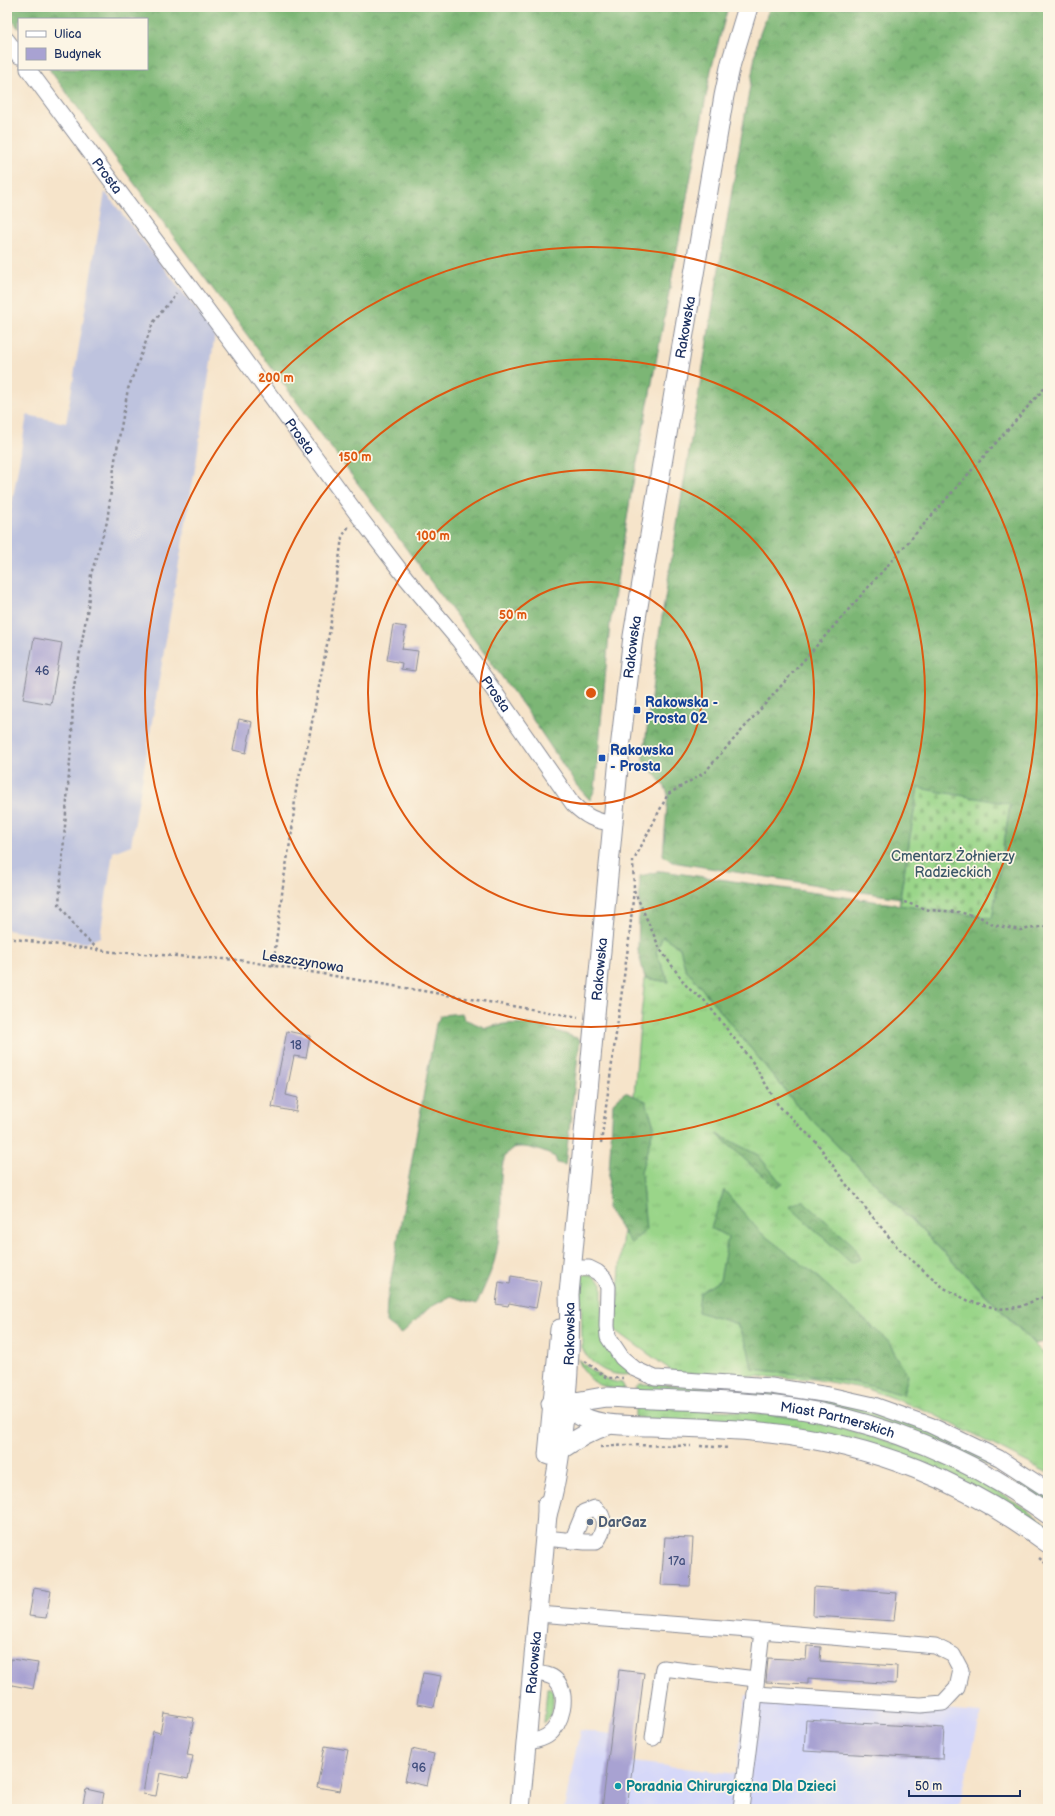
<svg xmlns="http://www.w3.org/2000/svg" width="1055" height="1816" font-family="'Balsamiq Sans',sans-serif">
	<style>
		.built { fill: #d6d8f9 }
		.industrial { fill: #bec3de }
		.grass { fill: url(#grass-tufts); stroke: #5a8274 }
		.forest { fill: url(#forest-crowns); stroke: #4b726a }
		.cemetery { fill: url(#cemetery-stones); stroke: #5a8274 }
		.building { fill: #a8a2d2 }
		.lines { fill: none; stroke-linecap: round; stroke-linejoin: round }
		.minor-casing { stroke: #888a94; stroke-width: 17 }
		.major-casing { stroke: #888a94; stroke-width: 21 }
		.path { stroke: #888a94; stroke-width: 2.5; stroke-dasharray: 3 3; stroke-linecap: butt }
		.minor { stroke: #fff; stroke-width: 15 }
		.major { stroke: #fff; stroke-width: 19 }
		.ring { fill: none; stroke: #de5710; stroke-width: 2 }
		.transit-dot { fill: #1a4fb4; stroke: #fcf5e5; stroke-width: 1.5 }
		.service-dot { fill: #5c6f8a; stroke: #fcf5e5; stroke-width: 1.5 }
		.culture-dot { fill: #0f9aa8; stroke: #fcf5e5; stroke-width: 1.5 }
		.labels { text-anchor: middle; stroke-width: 3.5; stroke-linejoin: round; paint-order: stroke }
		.number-label { font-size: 12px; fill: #3e4c7b }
		.street-label { font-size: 14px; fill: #1b2f5e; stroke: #fcf5e5 }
		.transit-label { font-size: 14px; font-weight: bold; fill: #164399; stroke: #fcf5e5; text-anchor: start }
		.park-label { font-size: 14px; fill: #3b5869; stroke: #fcf5e5 }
		.service-label { font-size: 14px; font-weight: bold; fill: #4e5e75; stroke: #fcf5e5; text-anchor: start }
		.culture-label { font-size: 14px; font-weight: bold; fill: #0d838f; stroke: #fcf5e5; text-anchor: start }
		.centre { fill: #de5710; stroke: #fcf5e5; stroke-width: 2 }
		.ring-label { font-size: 12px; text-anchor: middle; font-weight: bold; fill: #de5710; stroke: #fcf5e5; stroke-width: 3.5; stroke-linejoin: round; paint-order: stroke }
	</style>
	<defs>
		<pattern id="grass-tufts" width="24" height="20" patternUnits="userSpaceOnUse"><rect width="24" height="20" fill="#9ad589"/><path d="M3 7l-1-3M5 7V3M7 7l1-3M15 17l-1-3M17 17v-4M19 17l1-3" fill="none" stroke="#84b779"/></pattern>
		<pattern id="forest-crowns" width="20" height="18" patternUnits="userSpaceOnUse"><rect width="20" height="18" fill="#7bb675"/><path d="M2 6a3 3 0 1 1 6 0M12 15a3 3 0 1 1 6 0" fill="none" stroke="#649463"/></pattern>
		<pattern id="cemetery-stones" width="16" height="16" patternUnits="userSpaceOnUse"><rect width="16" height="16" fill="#9ad589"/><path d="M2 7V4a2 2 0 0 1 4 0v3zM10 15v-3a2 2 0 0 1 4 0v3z" fill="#84b779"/></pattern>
	</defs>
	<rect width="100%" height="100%" fill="#fcf5e5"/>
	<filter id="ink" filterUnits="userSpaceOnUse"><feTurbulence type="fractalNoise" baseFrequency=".025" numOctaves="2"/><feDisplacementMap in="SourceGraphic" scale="8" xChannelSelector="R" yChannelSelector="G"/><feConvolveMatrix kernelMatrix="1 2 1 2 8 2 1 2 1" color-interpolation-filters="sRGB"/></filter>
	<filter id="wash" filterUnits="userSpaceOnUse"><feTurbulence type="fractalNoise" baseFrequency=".012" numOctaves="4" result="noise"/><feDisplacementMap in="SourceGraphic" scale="16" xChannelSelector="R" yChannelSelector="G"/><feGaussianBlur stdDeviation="0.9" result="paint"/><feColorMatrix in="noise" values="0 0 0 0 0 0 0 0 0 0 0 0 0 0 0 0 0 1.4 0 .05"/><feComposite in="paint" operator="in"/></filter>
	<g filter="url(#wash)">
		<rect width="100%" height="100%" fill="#f6e4ca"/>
		<polygon class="built" points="746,1695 981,1713 960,1803 956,1809 564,1809 580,1730 627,1736 624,1761 737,1774"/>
		<polygon class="industrial" points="105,192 215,334 196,463 131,845 113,852 100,937 86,943 7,930 7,533 27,415 66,423"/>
		<g class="grass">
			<polygon points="663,936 680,948 685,968 797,1105 1048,1358 1048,1473 927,1411 868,1389 813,1379 675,1373 615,1330 639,1034 645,978 669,982 656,952"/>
			<path d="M585,1274L593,1276L602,1283V1323L631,1374C611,1378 591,1366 582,1348L581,1283L582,1277Z"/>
			<path d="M578,1359C592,1371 603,1381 622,1383L625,1389C599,1388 588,1383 578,1359Z"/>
			<path d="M640,1384C731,1386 826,1391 912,1423C961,1441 1004,1469 1048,1496V1503L1004,1474L943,1443L636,1390V1387Z"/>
			<path d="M635,1406C678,1409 722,1409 764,1414C866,1426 965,1462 1048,1525V1534L926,1464L635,1417Z"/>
			<path d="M547,1688H550L553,1691C553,1705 554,1714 544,1723Z"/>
		</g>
		<g class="forest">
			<polygon points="7,7 728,7 711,70 631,494 610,624 595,789 590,800 577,786 525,708 49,69 147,69 147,19 19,19 19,29 7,13"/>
			<polygon points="770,7 1048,7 1048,1341 1035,1344 797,1105 685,968 680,948 663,936 656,952 669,982 645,978 638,951 640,876 662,871 992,918 1010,805 918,788 900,898 672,862 663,855 668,794 665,787 643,760 659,635 726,226 758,39"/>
			<path d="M462,1013L464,1019L486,1028C521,1017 547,1028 580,1039L565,1165L557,1163L555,1157C545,1152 519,1141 509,1151C497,1163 502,1197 501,1213C500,1228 498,1251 493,1265C489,1278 482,1291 477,1304L451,1296L429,1308L401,1334L386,1322L387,1301L436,1024L441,1015Z"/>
			<polygon points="625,1092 646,1101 654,1126 641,1172 646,1230 631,1243 607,1208 613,1103"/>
			<polygon points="717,1134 758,1155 782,1184 776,1188"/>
			<path d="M724,1190L760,1232L812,1272L888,1341L908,1376L903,1395C855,1379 802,1375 752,1369L748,1349L737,1324L698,1312L700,1293L720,1280L728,1237L711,1228Z"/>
			<polygon points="802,1200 853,1245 860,1259 851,1263 789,1206"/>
		</g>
		<polygon class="cemetery" points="918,788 1010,804 992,918 899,905"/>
		<g id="blocks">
			<g class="building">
				<polygon points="393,625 406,627 402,649 418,651 415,671 401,669 402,663 387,660"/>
				<polygon points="34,638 62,643 51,704 23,699"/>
				<polygon points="239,719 252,722 246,753 233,750"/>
				<polygon points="287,1031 310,1036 306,1058 294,1056 286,1095 298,1098 296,1112 272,1107"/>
				<polygon points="511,1276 541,1281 536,1308 509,1303 508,1306 496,1304 499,1282 510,1284"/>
				<polygon points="665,1537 693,1538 690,1586 661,1585"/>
				<polygon points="814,1587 897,1593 894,1621 813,1616"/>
				<polygon points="34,1588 51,1591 46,1618 29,1616"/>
				<polygon points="807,1646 821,1647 820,1661 897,1666 896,1684 808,1678 808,1684 766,1682 768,1658 806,1660"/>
				<polygon points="11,1659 38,1663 33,1689 7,1684"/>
				<polygon points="619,1670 644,1673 627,1809 602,1809"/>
				<polygon points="423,1673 441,1676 434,1707 417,1704"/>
				<polygon points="164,1713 194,1718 187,1755 193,1756 188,1779 160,1773 156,1796 143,1794 153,1731 160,1733"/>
				<polygon points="806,1720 944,1728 942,1759 804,1751"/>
				<polygon points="325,1746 348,1750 340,1791 317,1787"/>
				<polygon points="412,1749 434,1754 427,1786 405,1781"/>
				<polygon points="86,1789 104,1793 101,1809 82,1809"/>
			</g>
		</g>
	</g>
	<g filter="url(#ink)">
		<use href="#blocks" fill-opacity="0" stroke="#888a94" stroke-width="1"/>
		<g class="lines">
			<defs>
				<g id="minor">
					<polyline points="7,40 19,56"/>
					<path id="s1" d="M28,69L240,354L357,514L406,578L459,641L573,804C585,816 596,822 613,823"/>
					<polyline points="571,1268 589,1268 597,1272 604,1278 608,1287 607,1326 608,1337 622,1358 635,1369 655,1378 771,1386 829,1395 874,1405 930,1425 999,1458 1048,1490"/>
					<path d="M545,1538L585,1542H596C605,1531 607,1517 595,1508L584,1512L572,1541"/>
					<polyline points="538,1614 762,1631 755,1694 921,1705 943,1703 957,1688 961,1670 953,1655 935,1646 762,1631"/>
					<polyline points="653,1738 663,1668 756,1679"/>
					<path d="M526,1743C533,1741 541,1740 547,1736C562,1726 570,1694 556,1680C550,1674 541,1674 533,1673"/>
					<polyline points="741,1809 755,1694"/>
				</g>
				<g id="major">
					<path id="s2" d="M551,1404C570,1405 587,1399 606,1397C676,1401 748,1399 817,1412C900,1429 979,1464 1048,1514"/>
					<path d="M566,1405C571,1409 577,1415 583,1417C604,1427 629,1425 651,1426C691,1428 730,1428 770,1433C876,1445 962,1480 1048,1543"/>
					<path d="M560,1450C576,1439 590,1431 608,1425"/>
					<polyline points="548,1455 560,1329"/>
					<path id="s3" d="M547,1515C555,1489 559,1462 562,1434C568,1387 571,1342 569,1294L619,758L633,636L724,96L731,63L748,7"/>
					<path id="s4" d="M520,1809L547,1515V1504"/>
				</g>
			</defs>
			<use href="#minor" class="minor-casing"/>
			<use href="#major" class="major-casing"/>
			<g class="path">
				<polyline points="634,890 660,949 688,988 705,1001 754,1064 778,1105 817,1143 846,1184 898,1248 944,1288 969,1301 999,1309 1019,1307 1048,1295"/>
				<polyline points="904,902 929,910 958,912 980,917 993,925 1020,930 1048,926"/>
				<polyline points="7,938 113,952 239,960 578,1017"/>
				<polyline points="99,950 80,933 59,904 72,735 73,692 88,607 91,574 107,522 115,460 128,389 153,323 176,293"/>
				<polyline points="273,966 284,878 292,831 296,789 308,743 330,629 342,537 349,526"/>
				<polyline points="601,1143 629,940 634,889 633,862 668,794 704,773 1048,384"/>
				<polyline points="585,1361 607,1378 623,1378"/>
				<polyline points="700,1446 729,1448"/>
				<polyline points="600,1447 627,1445 691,1446"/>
				<polyline points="1039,1558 1048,1565"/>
			</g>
			<use href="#minor" class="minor"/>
			<use href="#major" class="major"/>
		</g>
	</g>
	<g class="ring">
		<circle cx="591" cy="693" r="111"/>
		<circle cx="591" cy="693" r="223"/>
		<circle cx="591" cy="693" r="334"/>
		<circle cx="591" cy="693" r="446"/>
	</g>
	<g class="transit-dot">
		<rect x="633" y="706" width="8" height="8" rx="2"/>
		<rect x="598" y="754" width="8" height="8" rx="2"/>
	</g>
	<circle class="service-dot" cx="590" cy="1522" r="4"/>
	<circle class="culture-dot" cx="618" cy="1786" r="4"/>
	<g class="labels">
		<g class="number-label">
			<text x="42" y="675">46</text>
			<text x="296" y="1049">18</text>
			<text x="677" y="1565">17a</text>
			<text x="419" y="1772">96</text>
		</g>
		<g class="street-label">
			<text dy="5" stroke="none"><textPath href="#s1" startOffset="133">Prosta</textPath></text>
			<text dy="5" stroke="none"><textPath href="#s3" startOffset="1197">Rakowska</textPath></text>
			<text dy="5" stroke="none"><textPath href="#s1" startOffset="457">Prosta</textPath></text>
			<text dy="5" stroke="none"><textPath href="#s3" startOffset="873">Rakowska</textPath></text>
			<text dy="5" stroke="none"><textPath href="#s1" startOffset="781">Prosta</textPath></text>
			<text transform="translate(303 961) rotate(9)" y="5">Leszczynowa</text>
			<text dy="5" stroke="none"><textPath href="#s3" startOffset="549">Rakowska</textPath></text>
			<text dy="5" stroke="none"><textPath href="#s3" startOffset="183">Rakowska</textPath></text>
			<text dy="5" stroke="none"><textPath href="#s2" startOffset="289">Miast Partnerskich</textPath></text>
			<text dy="5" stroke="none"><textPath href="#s4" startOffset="147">Rakowska</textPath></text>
		</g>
		<g class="transit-label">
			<text x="645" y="707">Rakowska -<tspan x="645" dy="16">Prosta 02</tspan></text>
			<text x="610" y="755">Rakowska<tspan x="610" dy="16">- Prosta</tspan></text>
		</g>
		<g class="park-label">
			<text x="953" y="861">Cmentarz Żołnierzy<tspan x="953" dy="16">Radzieckich</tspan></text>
		</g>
		<g class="service-label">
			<text x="598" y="1527">DarGaz</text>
		</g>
		<g class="culture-label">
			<text x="626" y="1791">Poradnia Chirurgiczna Dla Dzieci</text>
		</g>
	</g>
	<circle cx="591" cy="693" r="6" class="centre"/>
	<g class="ring-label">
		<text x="276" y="382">200 m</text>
		<text x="355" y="461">150 m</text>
		<text x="433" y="540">100 m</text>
		<text x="513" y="619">50 m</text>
	</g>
	<rect width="1055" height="1816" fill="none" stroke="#fcf5e5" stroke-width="24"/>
	<rect x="18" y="18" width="130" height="52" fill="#fcf5e5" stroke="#a2a6af"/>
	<rect x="26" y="31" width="20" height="6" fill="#ffffff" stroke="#a2a6af"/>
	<text x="54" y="38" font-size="12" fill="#1b2f5e">Ulica</text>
	<rect x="26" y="48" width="20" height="12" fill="#a8a2d2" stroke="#a2a6af"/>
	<text x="54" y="58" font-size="12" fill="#1b2f5e">Budynek</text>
	<path d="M909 1790v6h111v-6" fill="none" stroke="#1b2f5e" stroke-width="2"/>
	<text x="915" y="1790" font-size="12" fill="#1b2f5e" stroke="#fcf5e5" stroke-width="3" paint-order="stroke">50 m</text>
</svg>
